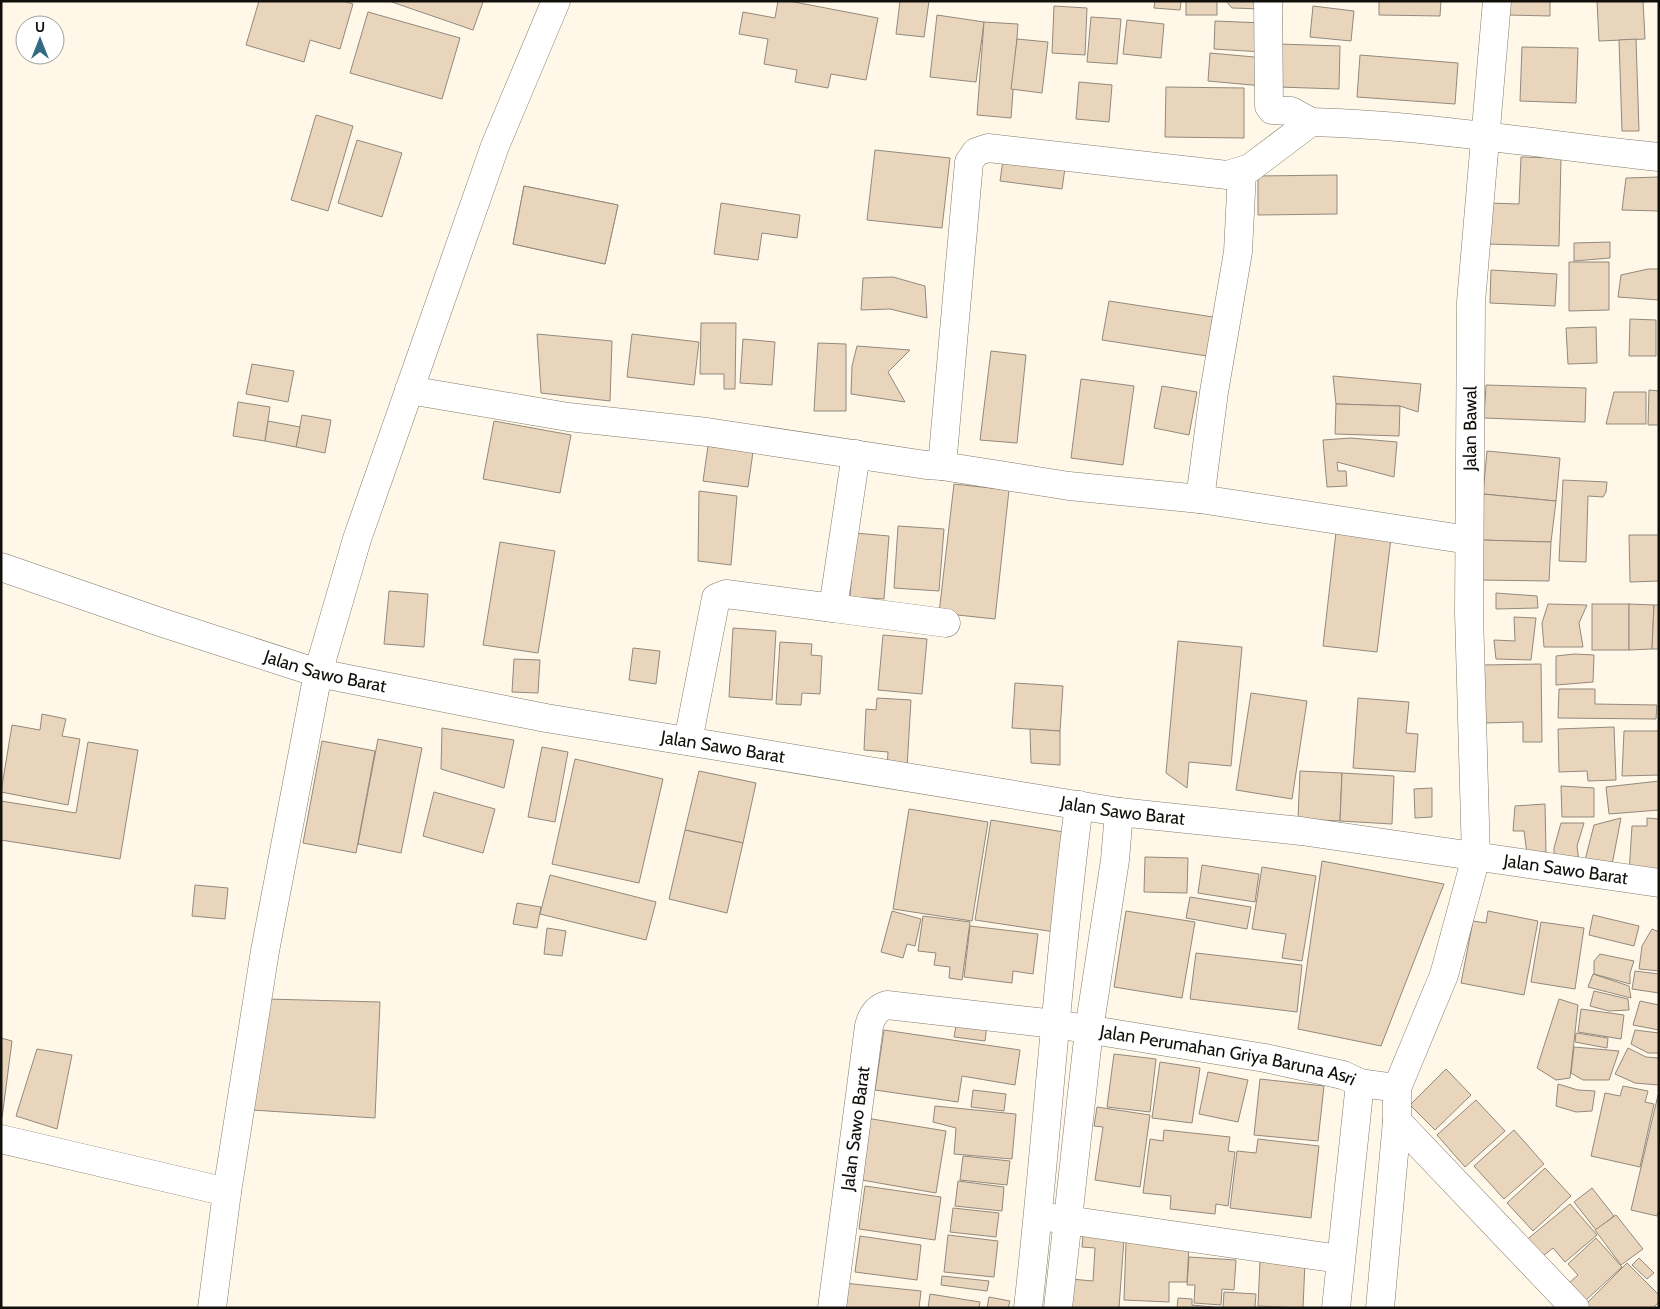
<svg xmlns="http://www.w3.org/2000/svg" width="1660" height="1309" font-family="Cabin,sans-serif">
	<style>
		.building { fill: #e9d5bc; stroke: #93897c }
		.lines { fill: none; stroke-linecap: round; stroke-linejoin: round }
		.minor-casing { stroke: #817b6d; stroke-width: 29 }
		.minor { stroke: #fff; stroke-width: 28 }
		.labels { text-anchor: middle; stroke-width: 4; stroke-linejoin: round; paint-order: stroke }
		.street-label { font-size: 18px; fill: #12100b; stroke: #fff }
	</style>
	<rect width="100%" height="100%" fill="#fff8e9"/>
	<g class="building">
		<polygon points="259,1 343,1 353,4 340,49 310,40 304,62 246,45"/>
		<polygon points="389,1 480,1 483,2 473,30"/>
		<polygon points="778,1 789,1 878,18 866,80 831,74 828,88 795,82 797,70 764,64 768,39 739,34 743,12 775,18"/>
		<polygon points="900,1 929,1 924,37 896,34"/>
		<polygon points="1155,1 1181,1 1180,10 1154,8"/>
		<rect x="1186" y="1" width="31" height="14"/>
		<polygon points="1226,1 1263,1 1263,9 1232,8"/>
		<polygon points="1379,1 1441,1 1440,16 1379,15"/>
		<polygon points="1508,1 1550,1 1550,16 1508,15"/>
		<polygon points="1597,1 1643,1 1645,39 1599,41"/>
		<polygon points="1054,6 1087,8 1085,55 1052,53"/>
		<polygon points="1313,6 1354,11 1351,41 1310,37"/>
		<polygon points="368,12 460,38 442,99 350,73"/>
		<polygon points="937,15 984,22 976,82 930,77"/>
		<polygon points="1091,17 1121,19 1117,64 1087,62"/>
		<polygon points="1127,20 1164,24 1161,58 1123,54"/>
		<polygon points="1215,21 1264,23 1263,52 1214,49"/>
		<polygon points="984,22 1018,24 1011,118 977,115"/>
		<polygon points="1017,39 1048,42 1042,93 1011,89"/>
		<polygon points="1636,39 1639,131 1622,131 1619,40"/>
		<polygon points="1279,44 1340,46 1339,89 1278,87"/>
		<polygon points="1522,47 1578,48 1576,103 1520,101"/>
		<polygon points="1210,53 1265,58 1263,86 1208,81"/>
		<polygon points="1360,55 1458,63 1455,104 1357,97"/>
		<polygon points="1079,82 1112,85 1109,122 1076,119"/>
		<polygon points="1166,87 1244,88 1244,138 1165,137"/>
		<polygon points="316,115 353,126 328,211 291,200"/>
		<polygon points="357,140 402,153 382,217 338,203"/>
		<polygon points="875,150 950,158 942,228 867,220"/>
		<polygon points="1004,153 1066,161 1062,189 1000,181"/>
		<polygon points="1521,157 1561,158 1559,246 1487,244 1488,203 1519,204"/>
		<polygon points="1337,175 1337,214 1258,215 1258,176"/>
		<polygon points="1659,177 1659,211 1622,210 1626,178"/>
		<polygon points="524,186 618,205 605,264 513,244"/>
		<polygon points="524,186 618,205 605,264 513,244"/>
		<polygon points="721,203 800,215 797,238 762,233 758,260 714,254"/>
		<polygon points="1610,242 1610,258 1574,261 1574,243"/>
		<polygon points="1569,262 1609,262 1609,310 1569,311"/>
		<polygon points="1648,269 1659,269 1659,300 1618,297 1621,275"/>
		<polygon points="1491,270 1557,274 1555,306 1490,303"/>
		<polygon points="893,277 925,286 927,318 890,309 861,310 863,278"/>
		<polygon points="1109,301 1213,317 1207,356 1102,340"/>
		<polygon points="1630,319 1656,320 1656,356 1629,356"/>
		<polygon points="701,323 736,323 735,389 724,389 724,374 700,374"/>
		<polygon points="1596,327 1597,363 1568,364 1566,328"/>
		<polygon points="537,334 612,341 610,401 541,393"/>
		<polygon points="632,334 699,342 694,385 627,377"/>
		<polygon points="743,339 775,342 772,385 740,383"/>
		<polygon points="818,343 846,344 846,411 814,411"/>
		<polygon points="857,346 910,350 888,372 905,402 851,394 852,366"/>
		<polygon points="991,351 1026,355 1017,443 980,440"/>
		<polygon points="252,364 294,371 288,402 246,394"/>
		<polygon points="1333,376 1421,384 1418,412 1400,406 1336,404"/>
		<polygon points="1081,379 1134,386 1123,465 1071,458"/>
		<polygon points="1486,385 1586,388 1585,422 1484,418"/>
		<polygon points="1162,386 1197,392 1189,435 1154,428"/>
		<polygon points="1649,390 1659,391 1659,425 1648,425"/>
		<polygon points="1614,392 1646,392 1646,424 1606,424"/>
		<polygon points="238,402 270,407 265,441 233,436"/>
		<polygon points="1336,404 1400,406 1399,436 1335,434"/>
		<polygon points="302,415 331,420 325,453 296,447"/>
		<polygon points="268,421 300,427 296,447 265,441"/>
		<polygon points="494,421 571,435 560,493 483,479"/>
		<polygon points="1351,438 1397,442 1394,477 1337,462 1338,471 1346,471 1347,486 1327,487 1323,440"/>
		<polygon points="708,446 753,452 748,487 703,481"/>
		<polygon points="1487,451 1560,458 1556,501 1483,494"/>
		<polygon points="1563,480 1607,482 1606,492 1603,497 1588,496 1586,562 1559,561"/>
		<polygon points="954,484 1009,490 995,619 939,613"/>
		<polygon points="699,491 737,496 731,565 698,561"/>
		<polygon points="1483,494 1556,501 1551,542 1481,540"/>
		<polygon points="898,526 944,529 939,591 894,588"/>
		<polygon points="1336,532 1391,538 1377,652 1323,646"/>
		<polygon points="855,533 889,536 884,599 850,597"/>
		<polygon points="1629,535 1659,535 1659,581 1630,582"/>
		<polygon points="1481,540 1551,542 1549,581 1480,580"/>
		<polygon points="500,542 555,551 538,653 483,645"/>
		<polygon points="389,591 428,594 424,647 384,644"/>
		<polygon points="1496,593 1537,596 1538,608 1496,609"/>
		<polygon points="1548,604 1587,605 1579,623 1583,647 1544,647 1542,623"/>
		<rect x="1592" y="604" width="37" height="46"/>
		<polygon points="1629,604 1654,605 1652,649 1629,650"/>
		<polygon points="1654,605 1659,605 1659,649 1652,649"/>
		<polygon points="1514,617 1536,618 1531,660 1496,659 1494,640 1515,641"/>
		<polygon points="733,628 776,631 772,700 729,697"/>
		<polygon points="883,635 927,639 922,694 878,690"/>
		<polygon points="1178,641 1242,647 1231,766 1189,762 1187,788 1166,773"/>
		<polygon points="780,642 812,644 811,655 822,656 820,694 802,693 801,705 776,704"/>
		<polygon points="633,648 660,651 656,684 629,680"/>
		<polygon points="1574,654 1594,655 1593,682 1556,685 1556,656"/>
		<polygon points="514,659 540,660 538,693 512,692"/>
		<polygon points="1541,664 1542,742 1523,742 1523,722 1483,723 1482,665"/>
		<polygon points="1015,683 1063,686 1060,731 1012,728"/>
		<polygon points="1559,689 1595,689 1595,704 1657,705 1656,719 1558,718"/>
		<polygon points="1251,693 1307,701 1292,799 1236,790"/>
		<polygon points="877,698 911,700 907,768 887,767 888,752 864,750 866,709 876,710"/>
		<polygon points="1358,698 1409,702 1406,733 1418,734 1415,772 1353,768"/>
		<polygon points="42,714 66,719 62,736 80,739 68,805 1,792 12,725 40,730"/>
		<polygon points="1614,727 1616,780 1588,781 1587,771 1559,772 1558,729"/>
		<polygon points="442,728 514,740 504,788 441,769"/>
		<polygon points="1030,729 1060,731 1060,765 1031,763"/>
		<polygon points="1624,731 1659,731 1659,775 1622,776"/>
		<polygon points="378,739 422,748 401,853 358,844"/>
		<polygon points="322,741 375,751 356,853 303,843"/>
		<polygon points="88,742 138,750 120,859 1,840 1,801 76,813"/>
		<polygon points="542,747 568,752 555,822 528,817"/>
		<polygon points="575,759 663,779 639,883 552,864"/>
		<polygon points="699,771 756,783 743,843 685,830"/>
		<polygon points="1300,771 1342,773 1340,821 1298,819"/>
		<polygon points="1342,773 1394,776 1392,824 1340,821"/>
		<polygon points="1659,781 1659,810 1609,814 1606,787"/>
		<polygon points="1561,786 1594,788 1594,817 1562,817"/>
		<polygon points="1432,788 1432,817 1415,818 1414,789"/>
		<polygon points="434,792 495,809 483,853 423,836"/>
		<polygon points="1545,804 1546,852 1527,854 1524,831 1513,831 1515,806"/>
		<polygon points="909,809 988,822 972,921 893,909"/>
		<polygon points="1621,818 1611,870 1584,864 1594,825"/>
		<polygon points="1647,818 1659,819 1659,875 1629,873 1632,826 1647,826"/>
		<polygon points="991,820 1070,833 1055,932 975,920"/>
		<polygon points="1561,823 1584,823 1577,846 1579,862 1554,861 1554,848"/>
		<polygon points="685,830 743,843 727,913 669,899"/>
		<polygon points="1145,857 1188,858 1187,893 1144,892"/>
		<polygon points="1322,861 1444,884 1381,1046 1298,1029"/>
		<polygon points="1202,865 1259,874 1255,902 1198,893"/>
		<polygon points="1262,867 1316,876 1302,961 1282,958 1286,934 1252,929"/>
		<polygon points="550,875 656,902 646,940 540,914"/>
		<polygon points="195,885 228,888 225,919 192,916"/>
		<polygon points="1190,897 1251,907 1247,929 1186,918"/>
		<polygon points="517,903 541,907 537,928 513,924"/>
		<polygon points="892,911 921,919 915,946 907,944 903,958 881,952"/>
		<polygon points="1126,911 1195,922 1182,998 1114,987"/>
		<polygon points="1488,911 1538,921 1524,995 1461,983 1473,921 1486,923"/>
		<polygon points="1593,915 1639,926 1634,946 1589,935"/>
		<polygon points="923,916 970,922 962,980 949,978 950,967 934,965 936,953 918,951"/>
		<polygon points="1541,922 1584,928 1575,989 1531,982"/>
		<polygon points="970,926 1038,934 1033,974 1013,971 1012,983 964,977"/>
		<polygon points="547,928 566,931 562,956 544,954"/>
		<polygon points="1652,929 1659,932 1659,971 1639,969 1642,946"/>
		<polygon points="1196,953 1302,965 1297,1012 1190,999"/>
		<polygon points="1600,954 1634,961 1630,973 1630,984 1594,974 1594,961"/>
		<polygon points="1635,971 1659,974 1659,993 1632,989"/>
		<polygon points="1593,974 1629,986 1631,998 1588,987"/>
		<polygon points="1594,991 1628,999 1629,1010 1609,1011 1590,1006"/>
		<polygon points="267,999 380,1002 375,1118 252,1110"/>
		<polygon points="1559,999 1578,1005 1570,1078 1556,1080 1537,1068"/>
		<polygon points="1640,1001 1659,1005 1659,1030 1633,1025"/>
		<polygon points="1581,1009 1624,1015 1621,1039 1578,1032"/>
		<polygon points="957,1021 987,1025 985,1041 954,1037"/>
		<polygon points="884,1030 1020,1050 1015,1085 962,1076 958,1102 875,1090"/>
		<polygon points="1635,1030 1659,1033 1659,1053 1648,1053 1631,1044"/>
		<polygon points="1576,1033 1608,1038 1607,1048 1575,1042"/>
		<polygon points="1,1038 12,1041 2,1118 1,1117"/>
		<polygon points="1574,1047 1619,1051 1609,1080 1583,1080 1571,1073"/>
		<polygon points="1628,1048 1646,1057 1659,1058 1659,1085 1635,1083 1615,1074"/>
		<polygon points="37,1049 72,1055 57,1129 16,1116"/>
		<polygon points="1114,1054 1156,1059 1150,1112 1107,1107"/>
		<polygon points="1160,1062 1200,1068 1192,1123 1152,1118"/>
		<polygon points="1446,1069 1471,1095 1435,1130 1410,1105"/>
		<polygon points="1208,1072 1248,1080 1238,1122 1199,1114"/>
		<polygon points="1260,1079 1324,1086 1318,1141 1254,1135"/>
		<polygon points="1558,1084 1578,1090 1595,1091 1592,1111 1576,1112 1556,1106"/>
		<polygon points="1623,1086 1648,1091 1645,1102 1654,1104 1640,1167 1591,1156 1605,1093 1620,1096"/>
		<polygon points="973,1090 1006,1094 1004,1111 971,1107"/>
		<polygon points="1658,1095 1659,1209 1657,1216 1631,1210"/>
		<polygon points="1476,1100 1505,1131 1465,1167 1437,1135"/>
		<polygon points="935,1106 1016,1114 1012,1159 954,1154 956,1128 933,1122"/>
		<polygon points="1097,1107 1150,1115 1140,1187 1095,1180 1103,1127 1094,1126"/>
		<polygon points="866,1118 946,1131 936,1193 856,1179"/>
		<polygon points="1164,1130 1230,1137 1228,1151 1235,1152 1228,1206 1216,1204 1215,1214 1170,1209 1171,1196 1143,1193 1150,1139 1163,1141"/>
		<polygon points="1514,1130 1544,1164 1504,1199 1474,1166"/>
		<polygon points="1258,1139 1319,1146 1311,1218 1230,1208 1237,1151 1256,1153"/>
		<polygon points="963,1156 1010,1161 1007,1185 960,1180"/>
		<polygon points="1545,1168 1571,1196 1533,1231 1507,1203"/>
		<polygon points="958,1181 1004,1187 1002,1211 955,1206"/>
		<polygon points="865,1186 941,1197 935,1240 859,1229"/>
		<polygon points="1592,1188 1614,1216 1596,1230 1574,1202"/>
		<polygon points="1570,1204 1597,1235 1565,1262 1553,1248 1539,1259 1524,1242"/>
		<polygon points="953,1208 999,1213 996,1237 950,1232"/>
		<polygon points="1616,1215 1643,1249 1621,1265 1595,1230"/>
		<polygon points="948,1235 998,1241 994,1277 944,1272"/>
		<polygon points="860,1236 921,1245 917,1280 855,1272"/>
		<polygon points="1083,1236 1124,1239 1119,1308 1069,1308 1071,1279 1093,1281 1095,1248 1082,1247"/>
		<polygon points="1596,1238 1622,1267 1585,1301 1569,1283 1578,1275 1568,1264"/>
		<polygon points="1126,1242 1189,1244 1187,1282 1169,1282 1169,1302 1124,1300"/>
		<polygon points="1189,1257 1236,1260 1234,1290 1222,1289 1221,1305 1194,1303 1195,1285 1187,1285"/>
		<polygon points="1639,1258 1654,1273 1647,1279 1632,1265"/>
		<polygon points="1260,1260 1305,1262 1303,1308 1258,1306"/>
		<polygon points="1627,1263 1659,1295 1659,1302 1653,1308 1588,1308 1585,1305"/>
		<polygon points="942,1276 989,1281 987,1291 941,1285"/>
		<polygon points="844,1283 921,1291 919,1308 842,1308"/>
		<polygon points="1224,1292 1256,1294 1255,1307 1263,1308 1177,1308 1178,1298 1192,1299 1192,1305 1223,1308"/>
		<polygon points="930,1294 980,1302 979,1308 928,1308"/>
		<polygon points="989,1297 1010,1301 1008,1308 987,1308"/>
	</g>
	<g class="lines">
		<defs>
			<g id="minor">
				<polyline points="1268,1 1269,106 1272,110 1291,111 1311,122"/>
				<path d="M409,390L568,417L707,432L926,465L942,466L969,162L976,152L988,148L1227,175L1250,168L1311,122C1427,125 1543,145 1659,157"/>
				<polyline points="942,466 1069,486 1200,499 1469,540"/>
				<polyline points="1200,499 1214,392 1238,252 1242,172"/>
				<path id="s1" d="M1,567L160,622L318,673L546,718L1119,812L1301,831L1659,883"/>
				<polyline points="833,608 946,623"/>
				<polyline points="688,741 716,598 726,594 833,608 856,454"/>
				<polyline points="1397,1121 1575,1308"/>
				<polyline points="1,1139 227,1192"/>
				<polyline points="1053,1218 1340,1259"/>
				<polyline points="212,1308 227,1192 265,951 318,673 357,539 495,146 556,1"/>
				<path id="s2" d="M832,1308L869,1026C872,1015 877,1008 887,1005L1055,1024L1265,1058L1343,1075L1360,1083L1397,1088"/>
				<path d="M1028,1308C1047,1140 1057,972 1079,805"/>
				<polyline points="1058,1308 1089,1030 1115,860 1119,812"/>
				<polyline points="1336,1308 1360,1083"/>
				<path id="s3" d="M1380,1308L1397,1121V1088L1444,975L1476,857L1469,613L1471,302L1497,1"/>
			</g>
		</defs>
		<use href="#minor" class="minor-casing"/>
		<use href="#minor" class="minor"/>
	</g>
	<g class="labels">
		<g class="street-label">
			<text dy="6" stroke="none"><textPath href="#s3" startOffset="894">Jalan Bawal</textPath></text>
			<text dy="6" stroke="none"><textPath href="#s1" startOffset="341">Jalan Sawo Barat</textPath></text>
			<text dy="6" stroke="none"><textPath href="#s1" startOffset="746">Jalan Sawo Barat</textPath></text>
			<text dy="6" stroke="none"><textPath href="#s1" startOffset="1151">Jalan Sawo Barat</textPath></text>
			<text dy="6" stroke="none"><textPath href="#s1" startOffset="1598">Jalan Sawo Barat</textPath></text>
			<text dy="6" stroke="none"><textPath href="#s2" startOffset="658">Jalan Perumahan Griya Baruna Asri</textPath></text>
			<text dy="6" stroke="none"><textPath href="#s2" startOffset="181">Jalan Sawo Barat</textPath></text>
		</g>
	</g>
	<rect width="1660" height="1309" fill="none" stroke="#12100b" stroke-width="5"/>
	<g transform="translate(40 40)"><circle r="24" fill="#ffffff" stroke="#a09f9d"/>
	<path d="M0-4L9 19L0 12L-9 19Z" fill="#326b84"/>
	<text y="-8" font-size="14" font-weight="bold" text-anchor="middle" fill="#12100b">U</text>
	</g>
</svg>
